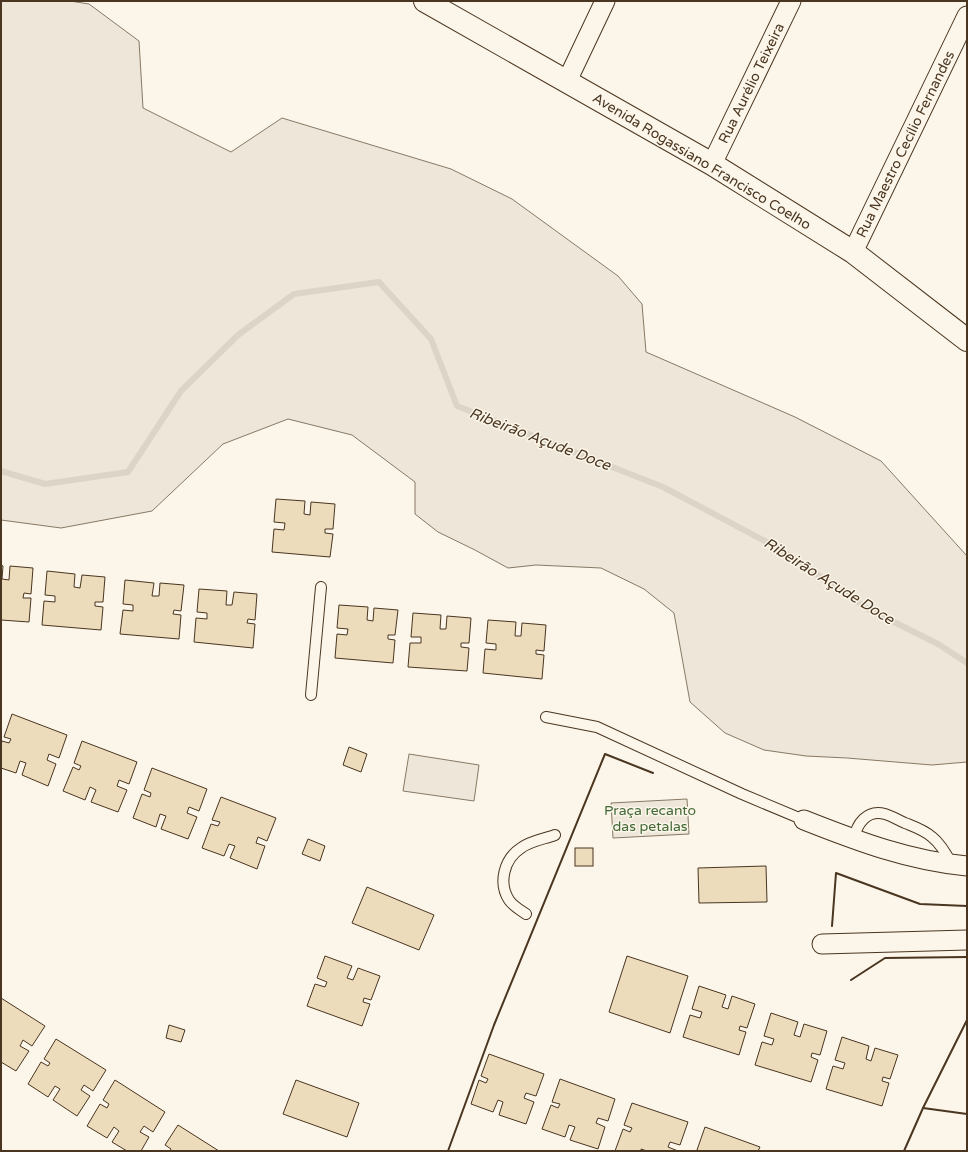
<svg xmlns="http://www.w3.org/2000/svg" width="968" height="1152" font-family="'Varela Round',sans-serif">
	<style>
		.green { fill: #ede6d9; stroke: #887966 }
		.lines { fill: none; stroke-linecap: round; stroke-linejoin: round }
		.stream { stroke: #dcd4c6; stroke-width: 6 }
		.building { fill: #ecdcbc; stroke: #4a3520 }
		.service-casing { stroke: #4a3520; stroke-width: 12 }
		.minor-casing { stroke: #4a3520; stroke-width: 21 }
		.tertiary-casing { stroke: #4a3520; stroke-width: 24 }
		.service { stroke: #fbf6e9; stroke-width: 10 }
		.minor { stroke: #fbf6e9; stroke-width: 19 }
		.tertiary { stroke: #fbf6e9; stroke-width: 22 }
		.wall { stroke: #4a3520; stroke-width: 2 }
		.labels { text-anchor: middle; stroke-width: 3; stroke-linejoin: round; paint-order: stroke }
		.street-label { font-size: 14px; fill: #4a3520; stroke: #fbf6e9 }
		.park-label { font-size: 14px; fill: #436837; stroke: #fbf6e9 }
		.water-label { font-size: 15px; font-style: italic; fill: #4a3520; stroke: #fbf6e9 }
	</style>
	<rect width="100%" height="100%" fill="#fbf6e9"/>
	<g class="green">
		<polygon points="4,1 70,1 89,4 139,41 143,108 231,152 282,118 451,169 512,199 618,276 642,304 646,352 795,417 881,461 967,556 967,762 932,765 847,758 806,756 764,750 725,733 690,702 674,613 644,589 601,568 536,565 508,568 475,550 438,532 415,514 415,482 352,435 288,419 223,444 152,511 61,528 1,520 1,2"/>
		<polygon points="409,754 479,765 474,801 403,791"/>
		<polygon points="687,799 689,834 613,838 611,803"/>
	</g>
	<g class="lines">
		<polyline class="stream" points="1,471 45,484 128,472 181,391 238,335 294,294 379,282 431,339 457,406 663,487 780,549 868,609 938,644 967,663"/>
	</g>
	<g class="building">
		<polygon points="276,499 305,501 304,514 310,515 311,502 335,504 333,529 325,529 325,533 333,534 330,557 272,552 274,529 284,530 285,523 274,522"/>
		<polygon points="1,565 3,566 2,579 9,580 10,566 33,568 31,594 24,593 23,598 31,598 29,622 1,620"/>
		<polygon points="47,571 75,574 74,587 80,588 82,575 105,577 103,602 95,602 95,606 103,607 101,630 42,625 44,601 55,602 55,596 45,595"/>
		<polygon points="125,580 154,583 152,596 159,596 160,583 184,585 181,611 174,610 173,614 181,615 179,639 120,634 123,610 133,611 133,605 123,604"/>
		<polygon points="199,589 227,591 226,605 232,605 234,592 257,594 255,620 248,619 247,623 255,624 253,648 194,642 196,618 207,619 207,613 197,612"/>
		<polygon points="339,605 368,607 367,620 373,621 374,608 398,610 395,635 388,635 388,639 395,640 393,663 335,658 337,634 347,635 348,629 337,628"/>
		<polygon points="413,613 441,615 440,629 446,629 447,616 471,618 469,643 461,643 461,647 469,648 467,671 408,667 410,643 421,643 421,637 411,637"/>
		<polygon points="488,620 516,622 515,636 521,636 522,623 546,625 544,651 536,650 536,654 544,655 542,679 483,673 485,649 496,650 496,644 486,643"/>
		<polygon points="12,714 67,735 59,758 49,754 47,760 56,764 48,786 22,775 26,763 20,761 16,773 1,768 1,745 2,741 9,743 11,739 4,737"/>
		<polygon points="82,741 137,762 129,784 119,780 117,786 127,790 118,812 91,802 96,790 90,787 85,800 63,791 73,767 79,770 81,766 74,763"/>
		<polygon points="349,747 367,754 361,772 343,765"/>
		<polygon points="152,768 207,789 199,811 189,807 187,813 197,817 188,839 161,829 166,816 160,814 156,827 133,818 142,794 150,797 151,793 144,790"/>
		<polygon points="221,797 276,818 267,841 258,837 256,843 265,846 257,869 230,858 235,846 229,844 224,856 202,848 211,824 218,826 220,822 212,820"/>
		<polygon points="308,839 325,846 320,861 302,854"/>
		<rect x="575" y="848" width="18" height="18"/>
		<polygon points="766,866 767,902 699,903 698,868"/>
		<polygon points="367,887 434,915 419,950 352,923"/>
		<polygon points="325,956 352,966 347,978 353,980 358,968 380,976 371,1000 364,998 363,1002 370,1004 362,1026 307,1006 315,984 325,987 327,982 317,978"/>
		<polygon points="627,956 688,976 670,1033 609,1012"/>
		<polygon points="699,986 726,995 722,1007 728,1009 732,996 755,1004 747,1028 740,1026 739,1030 746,1032 739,1055 683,1037 690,1015 700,1018 702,1012 692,1009"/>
		<polygon points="1,998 45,1026 32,1046 23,1040 20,1046 29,1051 16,1071 1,1062"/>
		<polygon points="771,1013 798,1022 794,1035 800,1037 804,1024 827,1031 820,1055 812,1053 811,1057 818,1060 811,1082 755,1065 762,1042 772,1045 774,1039 764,1036"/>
		<polygon points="169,1025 185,1030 181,1042 166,1038"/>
		<polygon points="842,1037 869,1046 866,1059 871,1061 875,1048 898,1055 890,1079 883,1077 882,1081 889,1083 882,1106 826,1089 833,1066 843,1069 845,1063 835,1060"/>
		<polygon points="56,1039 106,1070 93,1091 84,1085 81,1090 90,1096 77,1116 53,1100 60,1089 55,1086 48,1097 28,1084 41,1062 48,1066 50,1063 44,1059"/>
		<polygon points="489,1054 544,1074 536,1096 526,1093 524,1098 534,1102 526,1124 499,1115 503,1102 498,1100 493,1112 471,1104 479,1080 486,1083 488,1079 481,1076"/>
		<polygon points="560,1079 615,1099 608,1121 598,1118 596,1123 605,1127 598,1149 570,1140 575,1127 569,1125 565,1137 542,1129 551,1105 558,1108 560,1104 552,1102"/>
		<polygon points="115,1080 165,1112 153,1132 144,1126 140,1132 149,1137 141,1151 127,1151 112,1142 119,1131 114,1127 107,1138 87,1126 100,1104 107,1108 109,1104 103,1100"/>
		<polygon points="296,1080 359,1103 347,1137 283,1114"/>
		<polygon points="632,1103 688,1122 680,1145 670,1142 668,1147 678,1151 647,1151 641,1149 641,1151 615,1151 623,1129 630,1132 632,1128 624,1125"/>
		<polygon points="178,1125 219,1151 170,1151 171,1149 165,1145"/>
		<polygon points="705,1127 760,1147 758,1151 700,1151 697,1150"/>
	</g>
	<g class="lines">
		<defs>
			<g id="service">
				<polyline points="311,695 321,587"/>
				<polyline points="546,717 597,727 742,794 804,820"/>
				<path d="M854,840C856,824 867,809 885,814C892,816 898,820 905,823C915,827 924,830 932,837C941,844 947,855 952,865"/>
				<path d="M526,914C520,910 513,906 509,900C498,883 504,859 521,848C530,841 544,839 555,835"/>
			</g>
			<g id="minor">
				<polyline points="567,81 605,1"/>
				<polyline points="712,164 791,1"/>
				<polyline points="853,252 967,16"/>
				<path d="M804,820C857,841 910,861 967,866"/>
				<polyline points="822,944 967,940"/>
			</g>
			<polyline id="tertiary" points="425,1 712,164 853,252 967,340"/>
		</defs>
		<use href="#service" class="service-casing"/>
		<use href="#minor" class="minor-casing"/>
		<use href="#tertiary" class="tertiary-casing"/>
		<use href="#service" class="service"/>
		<use href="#minor" class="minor"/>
		<use href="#tertiary" class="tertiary"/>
		<g class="wall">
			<polyline points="832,926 836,873 920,904 967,906"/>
			<polyline points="851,980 885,958 967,957"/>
			<polyline points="923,1108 967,1114"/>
			<polyline points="448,1151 494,1025 605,754 653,773"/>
			<polyline points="904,1151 923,1108 967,1020"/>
		</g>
	</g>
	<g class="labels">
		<g class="street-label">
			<text transform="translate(751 83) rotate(-64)" y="5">Rua Aurélio Teixeira</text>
			<text transform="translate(905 144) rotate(-64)" y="5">Rua Maestro Cecílio Fernandes</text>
			<text transform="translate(702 161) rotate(31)" y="5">Avenida Rogassiano Francisco Coelho</text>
		</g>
		<g class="park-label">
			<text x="650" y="815">Praça recanto<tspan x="650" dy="16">das petalas</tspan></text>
		</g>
		<g class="water-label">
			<text transform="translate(540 439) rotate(21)" y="5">Ribeirão Açude Doce</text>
			<text transform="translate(829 581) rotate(32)" y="5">Ribeirão Açude Doce</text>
		</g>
	</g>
	<rect width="968" height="1152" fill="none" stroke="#4a3520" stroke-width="4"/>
</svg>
